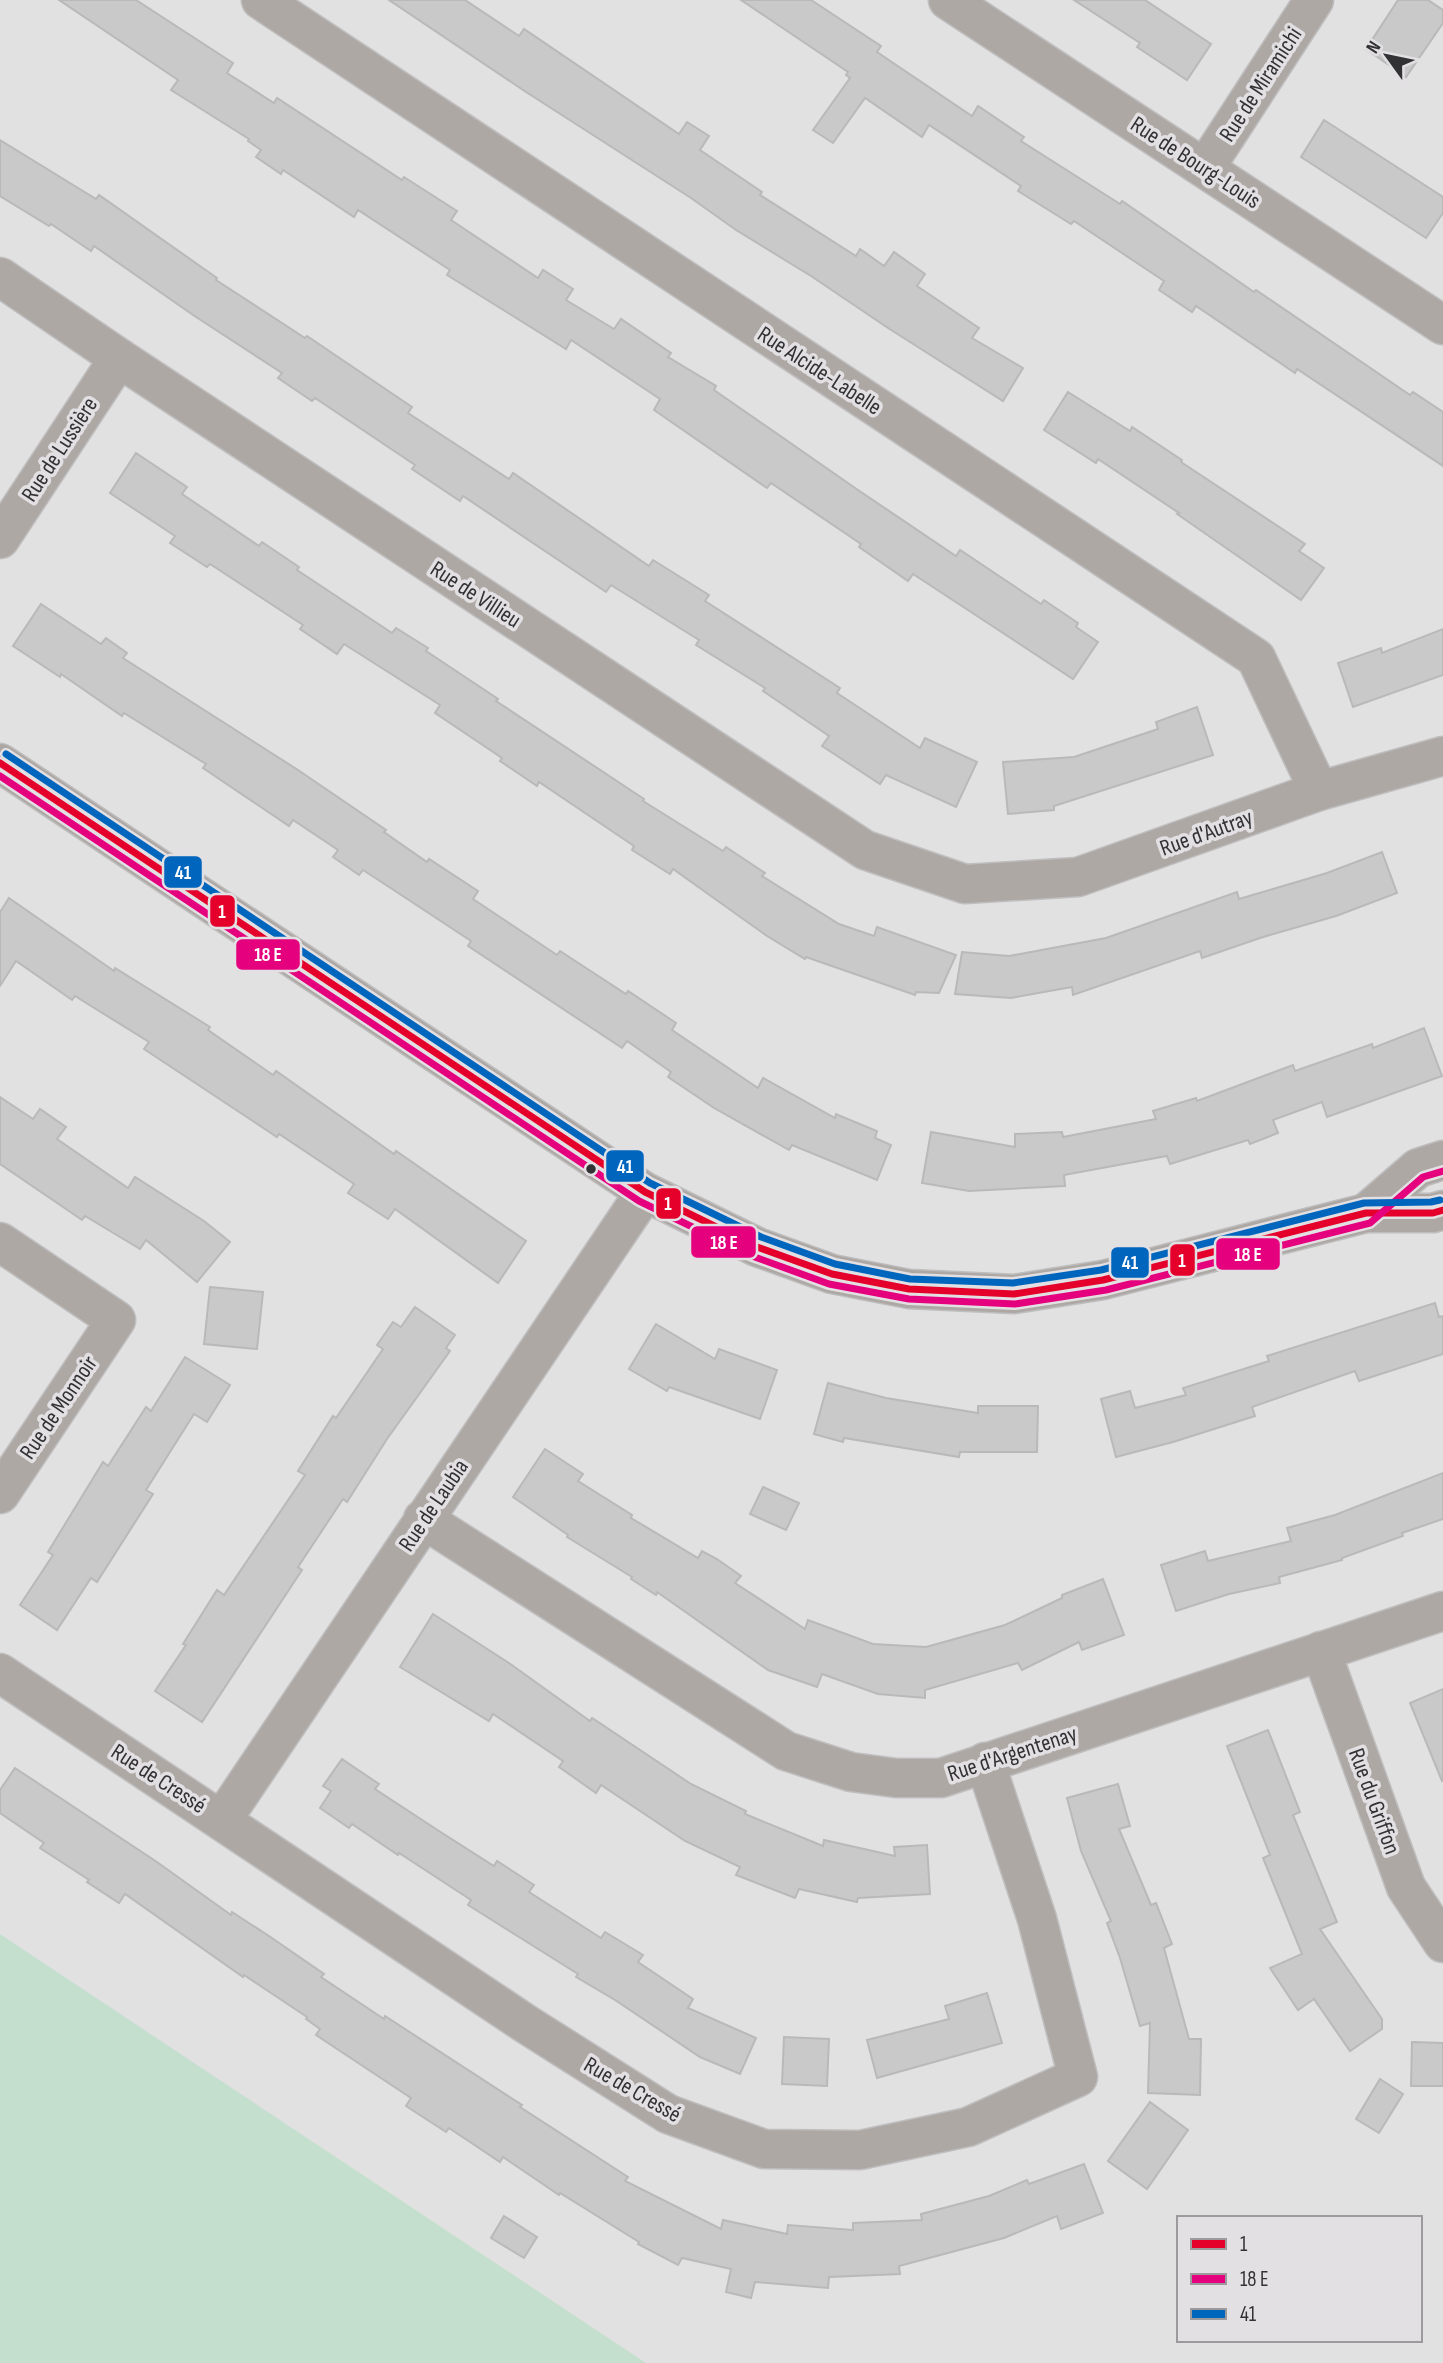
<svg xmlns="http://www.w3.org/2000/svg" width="1443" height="2363" font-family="'Sofia Sans Condensed',sans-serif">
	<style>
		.green { fill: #c5dfce }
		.building { fill: #c9c9ca; stroke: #b9b9ba; stroke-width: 2 }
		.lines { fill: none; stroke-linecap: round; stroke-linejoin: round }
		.minor-casing { stroke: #bfbebf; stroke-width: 41 }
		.minor { stroke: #aea8a5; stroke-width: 38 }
		.bus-1-casing { stroke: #e3e0e3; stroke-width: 12 }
		.bus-2-casing { stroke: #e3e0e3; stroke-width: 12 }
		.bus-3-casing { stroke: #e3e0e3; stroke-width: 12 }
		.bus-1 { stroke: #e4002b; stroke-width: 7 }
		.bus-2 { stroke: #e5007d; stroke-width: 7 }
		.bus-3 { stroke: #0065bd; stroke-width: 7 }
		.bus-dot { fill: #323133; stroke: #e3e0e3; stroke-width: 2.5 }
		.labels { text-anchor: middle; stroke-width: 7; stroke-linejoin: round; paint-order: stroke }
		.street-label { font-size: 23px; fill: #323133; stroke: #e3e0e3 }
		.line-badge { stroke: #e3e0e3; stroke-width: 2.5 }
		.badge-label { font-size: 19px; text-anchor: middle; font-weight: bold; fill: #fff }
	</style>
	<rect width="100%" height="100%" fill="#e2e1e2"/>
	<polygon class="green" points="0,1934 646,2363 0,2363"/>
	<g class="building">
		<polygon points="59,0 136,0 233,63 227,73 274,103 277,98 402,180 404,177 457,211 451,220 538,278 543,270 573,289 566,300 614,329 621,319 671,353 668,357 716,386 714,390 858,490 956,556 960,550 1041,604 1044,600 1078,623 1076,627 1098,642 1073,679 913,574 908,581 859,547 861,544 771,483 767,488 654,410 660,399 571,340 566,349 447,275 450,270 358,210 354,217 283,170 281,174 256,157 261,150 248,141 249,139 171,90 178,80"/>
		<polygon points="389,0 465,0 519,36 524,29 679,134 687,122 709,136 700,150 762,192 760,195 856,256 860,249 884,266 894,252 925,274 917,286 979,328 972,338 1023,368 1003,401 888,328 811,276 736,230 691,198 526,92"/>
		<polygon points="741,0 811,0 881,46 877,52 972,116 978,106 1024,137 1021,141 1120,204 1122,201 1254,292 1256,290 1410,395 1413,392 1443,412 1443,466 1297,369 1295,373 1196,306 1192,312 1159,290 1164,281 1074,221 1071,224 1018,191 1021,186 929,125 922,137 865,98 833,143 813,130 850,78 846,75 848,72"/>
		<polygon points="1074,0 1145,0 1211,44 1187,80 1137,47 1140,43"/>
		<polygon points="1398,0 1428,0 1443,10 1443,23 1406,77 1366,49"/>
		<polygon points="1324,120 1443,197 1443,213 1426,238 1301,157"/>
		<polygon points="0,140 96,199 99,195 217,278 216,280 305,338 307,336 412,407 408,413 509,479 513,473 649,566 653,560 709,595 705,601 840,688 837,693 920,748 925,738 977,762 956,807 886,775 880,784 822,746 829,736 763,691 765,688 696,645 699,640 611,585 606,592 463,496 460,501 412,469 415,465 315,398 312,401 278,378 282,373 193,315 94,246 91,251 51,224 49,226 0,196"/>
		<polygon points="1068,392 1130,431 1132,427 1182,460 1181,462 1305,544 1299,551 1324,568 1301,600 1177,514 1179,513 1098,459 1096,463 1044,430"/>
		<polygon points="136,453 187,487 182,494 259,546 262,542 299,567 297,570 392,633 396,628 428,648 426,651 498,699 496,701 644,799 643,801 723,851 726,847 765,873 762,876 839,924 874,936 877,927 956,955 939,993 916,992 915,995 806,957 805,959 767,936 673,869 670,874 632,850 634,846 539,782 537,786 500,761 502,758 435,713 440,705 344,644 337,654 300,629 303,625 210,564 207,567 170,543 175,536 110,493"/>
		<polygon points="41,604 101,644 106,638 127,653 123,658 298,770 386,830 384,832 427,862 429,859 478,891 473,899 557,955 560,951 626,994 628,991 676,1023 672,1030 758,1088 763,1078 835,1118 836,1114 877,1131 875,1138 891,1145 877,1180 792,1145 789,1150 714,1108 668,1077 671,1072 627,1041 622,1048 468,946 471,941 386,885 363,870 359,875 333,857 338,850 293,820 289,826 203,768 206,764 124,713 122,716 61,674 60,677 13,646"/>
		<polygon points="1443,629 1443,675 1353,707 1338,663 1381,648 1382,653"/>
		<polygon points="1197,707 1213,755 1054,806 1054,810 1008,814 1003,762 1074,757 1158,729 1156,722"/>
		<polygon points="1382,852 1397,893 1336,916 1263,937 1202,958 1200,951 1073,995 1072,987 1011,998 955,994 962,952 1009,956 1106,938 1237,892 1239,899 1327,873"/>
		<polygon points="9,898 114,971 115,968 210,1027 208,1030 273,1075 276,1071 394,1154 396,1151 526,1241 498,1283 395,1209 388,1219 348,1193 354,1184 279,1134 277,1137 144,1049 149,1042 75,996 72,1000 16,961 0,986 0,912"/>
		<polygon points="1424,1028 1442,1076 1327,1117 1322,1102 1273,1120 1278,1133 1250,1144 1248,1140 1170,1164 1167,1156 1064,1175 1065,1186 969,1191 922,1183 931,1132 1015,1147 1015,1134 1062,1132 1063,1137 1156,1119 1153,1111 1196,1098 1197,1101 1293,1065 1295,1071 1372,1044 1373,1048"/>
		<polygon points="0,1097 33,1119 40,1109 66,1127 57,1139 128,1188 135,1177 204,1221 230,1242 197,1282 146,1240 140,1249 85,1216 82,1220 0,1164"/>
		<polygon points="210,1287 263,1292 257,1349 204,1344"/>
		<polygon points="1435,1303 1439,1317 1443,1316 1443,1354 1359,1381 1355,1371 1252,1407 1255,1416 1173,1442 1116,1457 1101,1399 1130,1391 1135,1408 1186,1395 1183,1388 1269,1361 1267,1356"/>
		<polygon points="415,1307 455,1335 446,1348 450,1351 387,1439 347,1502 343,1499 298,1567 302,1570 202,1722 155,1691 186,1645 183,1644 217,1590 224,1595 305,1475 298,1471 333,1416 336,1418 383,1349 377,1345 393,1322 401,1327"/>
		<polygon points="656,1324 715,1359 719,1349 777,1370 760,1419 669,1387 667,1391 629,1369"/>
		<polygon points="185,1357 230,1385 207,1422 194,1414 146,1490 153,1494 97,1582 91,1578 57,1630 20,1605 53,1555 48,1552 103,1462 108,1466 146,1407 151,1411"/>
		<polygon points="828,1383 886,1398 978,1413 978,1406 1038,1406 1037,1452 960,1452 959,1457 844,1438 843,1442 814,1434"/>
		<polygon points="545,1449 583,1474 578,1481 632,1515 631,1518 698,1558 702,1551 717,1559 741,1576 735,1583 805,1629 808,1620 873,1644 926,1647 1005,1625 1062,1598 1062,1595 1103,1579 1124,1635 1082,1650 1079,1642 1022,1670 1018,1663 925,1690 925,1698 878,1694 822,1674 817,1687 768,1670 657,1592 656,1595 631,1579 632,1577 567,1537 568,1535 513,1497"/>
		<polygon points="1443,1473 1443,1519 1402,1533 1403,1536 1342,1558 1342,1560 1279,1577 1280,1583 1229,1594 1176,1611 1161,1565 1205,1551 1208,1561 1291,1541 1287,1528 1335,1515"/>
		<polygon points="763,1487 799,1503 786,1530 750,1514"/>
		<polygon points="433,1614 509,1663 590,1721 592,1718 691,1784 746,1811 745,1814 823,1846 824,1840 895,1856 894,1847 927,1845 930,1894 858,1898 857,1902 799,1889 795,1898 736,1875 740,1867 685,1841 601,1785 596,1793 559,1767 563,1761 493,1714 489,1721 400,1667"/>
		<polygon points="1443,1689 1443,1780 1442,1781 1410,1703"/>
		<polygon points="1268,1730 1300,1812 1293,1815 1337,1922 1320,1929 1382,2019 1382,2029 1350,2051 1314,1999 1298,2010 1270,1968 1302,1954 1263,1858 1270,1855 1227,1746"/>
		<polygon points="342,1759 379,1784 375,1789 439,1831 494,1866 497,1861 534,1885 529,1892 601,1938 605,1932 643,1955 638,1962 693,1999 688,2008 756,2038 740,2074 700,2057 615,2000 576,1977 578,1974 468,1905 471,1900 399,1853 398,1855 352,1824 349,1828 320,1808 331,1791 323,1786"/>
		<polygon points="15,1768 157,1862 231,1915 232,1912 269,1936 324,1974 321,1977 384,2019 385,2016 522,2105 520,2107 628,2177 625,2181 721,2229 723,2220 787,2234 788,2225 853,2230 853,2223 922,2220 921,2214 989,2196 1027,2180 1029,2184 1084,2164 1103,2213 1061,2229 1057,2216 1004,2238 899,2266 900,2274 829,2277 828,2288 755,2282 751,2298 726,2292 731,2269 682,2258 678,2265 638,2244 639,2242 560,2193 559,2195 503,2157 500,2162 449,2128 446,2132 406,2106 411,2098 316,2035 320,2029 306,2019 307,2017 244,1975 243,1977 125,1894 119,1903 87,1882 89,1880 40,1848 44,1843 0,1813 0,1790"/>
		<polygon points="1118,1784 1130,1826 1119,1829 1151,1905 1156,1903 1172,1944 1164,1948 1189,2039 1201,2039 1200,2095 1148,2093 1150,2023 1140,2026 1120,1958 1107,1923 1111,1921 1081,1851 1067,1798"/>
		<polygon points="987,1993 1002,2043 877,2078 867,2040 949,2019 945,2006"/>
		<polygon points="784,2037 829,2039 827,2086 782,2084"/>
		<polygon points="1412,2042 1443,2043 1443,2086 1411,2086"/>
		<polygon points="1380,2079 1403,2094 1379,2133 1356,2119"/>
		<polygon points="1150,2102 1188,2130 1147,2189 1108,2161"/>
		<polygon points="504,2216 537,2237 524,2258 491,2238"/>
	</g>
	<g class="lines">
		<defs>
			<g id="minor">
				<polyline points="261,0 1256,658 1319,791"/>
				<polyline points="948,0 1443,325"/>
				<polyline points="1205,168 1314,0"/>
				<polyline points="0,277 119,358 865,850 965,884 1078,877 1319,791 1443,756"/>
				<polyline points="0,539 119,358"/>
				<polyline points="0,763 645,1192 757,1247 832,1274 909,1289 1014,1294 1103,1280 1366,1213 1433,1213 1443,1210"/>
				<polyline points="1366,1213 1418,1168 1443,1160"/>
				<polyline points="0,1242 116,1320 0,1494"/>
				<polyline points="423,1519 786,1751 851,1772 896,1778 941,1778 1443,1611"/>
				<polyline points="1321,1651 1406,1887 1443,1943"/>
				<polyline points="0,1673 526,2024 668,2114 764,2149 860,2150 968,2127 1078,2077 1037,1919 985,1762"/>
				<polyline points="222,1820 645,1192"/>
			</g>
		</defs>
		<use href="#minor" class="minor-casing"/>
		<use href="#minor" class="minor"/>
		<defs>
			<polyline id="bus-1" points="0,763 645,1192 757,1247 832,1274 909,1289 1014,1294 1103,1280 1366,1213 1433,1213 1443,1210"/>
			<polyline id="bus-2" points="0,776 639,1201 752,1256 829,1284 909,1299 1015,1304 1106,1290 1370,1223 1423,1177 1443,1171"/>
			<polyline id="bus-3" points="6,754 650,1183 761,1237 835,1264 910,1279 1013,1283 1101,1270 1364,1203 1431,1202 1440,1200"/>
		</defs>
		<use href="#bus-1" class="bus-1-casing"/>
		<use href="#bus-2" class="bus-2-casing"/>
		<use href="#bus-3" class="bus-3-casing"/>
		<use href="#bus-1" class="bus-1"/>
		<use href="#bus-2" class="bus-2"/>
		<use href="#bus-3" class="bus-3"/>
	</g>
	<circle class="bus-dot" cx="591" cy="1169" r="6"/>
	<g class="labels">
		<g class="street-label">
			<text transform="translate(1260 84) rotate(-57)" y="8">Rue de Miramichi</text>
			<text transform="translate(1196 162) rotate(33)" y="8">Rue de Bourg-Louis</text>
			<text transform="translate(820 370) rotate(33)" y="8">Rue Alcide-Labelle</text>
			<text transform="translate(59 449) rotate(-57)" y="8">Rue de Lussière</text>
			<text transform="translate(476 594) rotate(33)" y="8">Rue de Villieu</text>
			<text transform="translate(1206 832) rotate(-20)" y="8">Rue d'Autray</text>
			<text transform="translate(58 1407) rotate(-56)" y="8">Rue de Monnoir</text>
			<text transform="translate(433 1505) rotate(-56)" y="8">Rue de Laubia</text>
			<text transform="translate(1012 1753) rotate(-18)" y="8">Rue d'Argentenay</text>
			<text transform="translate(159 1778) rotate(33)" y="8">Rue de Cressé</text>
			<text transform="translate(1375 1801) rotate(70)" y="8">Rue du Griffon</text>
			<text transform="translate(633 2089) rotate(30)" y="8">Rue de Cressé</text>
		</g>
	</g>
	<g class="line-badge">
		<rect x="163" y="855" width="40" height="34" rx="7" fill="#0065bd"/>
		<rect x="209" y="894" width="27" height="34" rx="7" fill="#e4002b"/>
		<rect x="235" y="938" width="66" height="33" rx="7" fill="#e5007d"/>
		<rect x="605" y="1149" width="40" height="34" rx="7" fill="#0065bd"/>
		<rect x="655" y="1187" width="27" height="33" rx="7" fill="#e4002b"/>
		<rect x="690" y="1225" width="67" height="34" rx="7" fill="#e5007d"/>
		<rect x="1215" y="1237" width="66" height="34" rx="7" fill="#e5007d"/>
		<rect x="1169" y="1243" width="27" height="34" rx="7" fill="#e4002b"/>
		<rect x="1110" y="1246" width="40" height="33" rx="7" fill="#0065bd"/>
	</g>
	<g class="badge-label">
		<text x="183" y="879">41</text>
		<text x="222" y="918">1</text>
		<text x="268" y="961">18 E</text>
		<text x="625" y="1173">41</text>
		<text x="668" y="1210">1</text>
		<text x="724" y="1249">18 E</text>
		<text x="1248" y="1261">18 E</text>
		<text x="1182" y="1267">1</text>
		<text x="1130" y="1269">41</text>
	</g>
	<rect x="1177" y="2216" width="245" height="126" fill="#e3e0e3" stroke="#9c9a9d" stroke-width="2"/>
	<rect x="1191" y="2239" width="35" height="10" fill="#e4002b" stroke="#9c9a9d" stroke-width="2"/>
	<text x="1240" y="2251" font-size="21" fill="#323133">1</text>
	<rect x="1191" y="2274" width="35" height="10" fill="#e5007d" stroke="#9c9a9d" stroke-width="2"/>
	<text x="1240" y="2286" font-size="21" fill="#323133">18 E</text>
	<rect x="1191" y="2309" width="35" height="10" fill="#0065bd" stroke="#9c9a9d" stroke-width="2"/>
	<text x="1240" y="2321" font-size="21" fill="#323133">41</text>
	<g transform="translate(1387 56) rotate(303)" stroke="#e3e0e3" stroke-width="5" paint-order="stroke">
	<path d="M0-5L12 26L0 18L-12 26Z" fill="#323133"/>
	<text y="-10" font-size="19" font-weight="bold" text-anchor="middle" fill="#323133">N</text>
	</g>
</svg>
